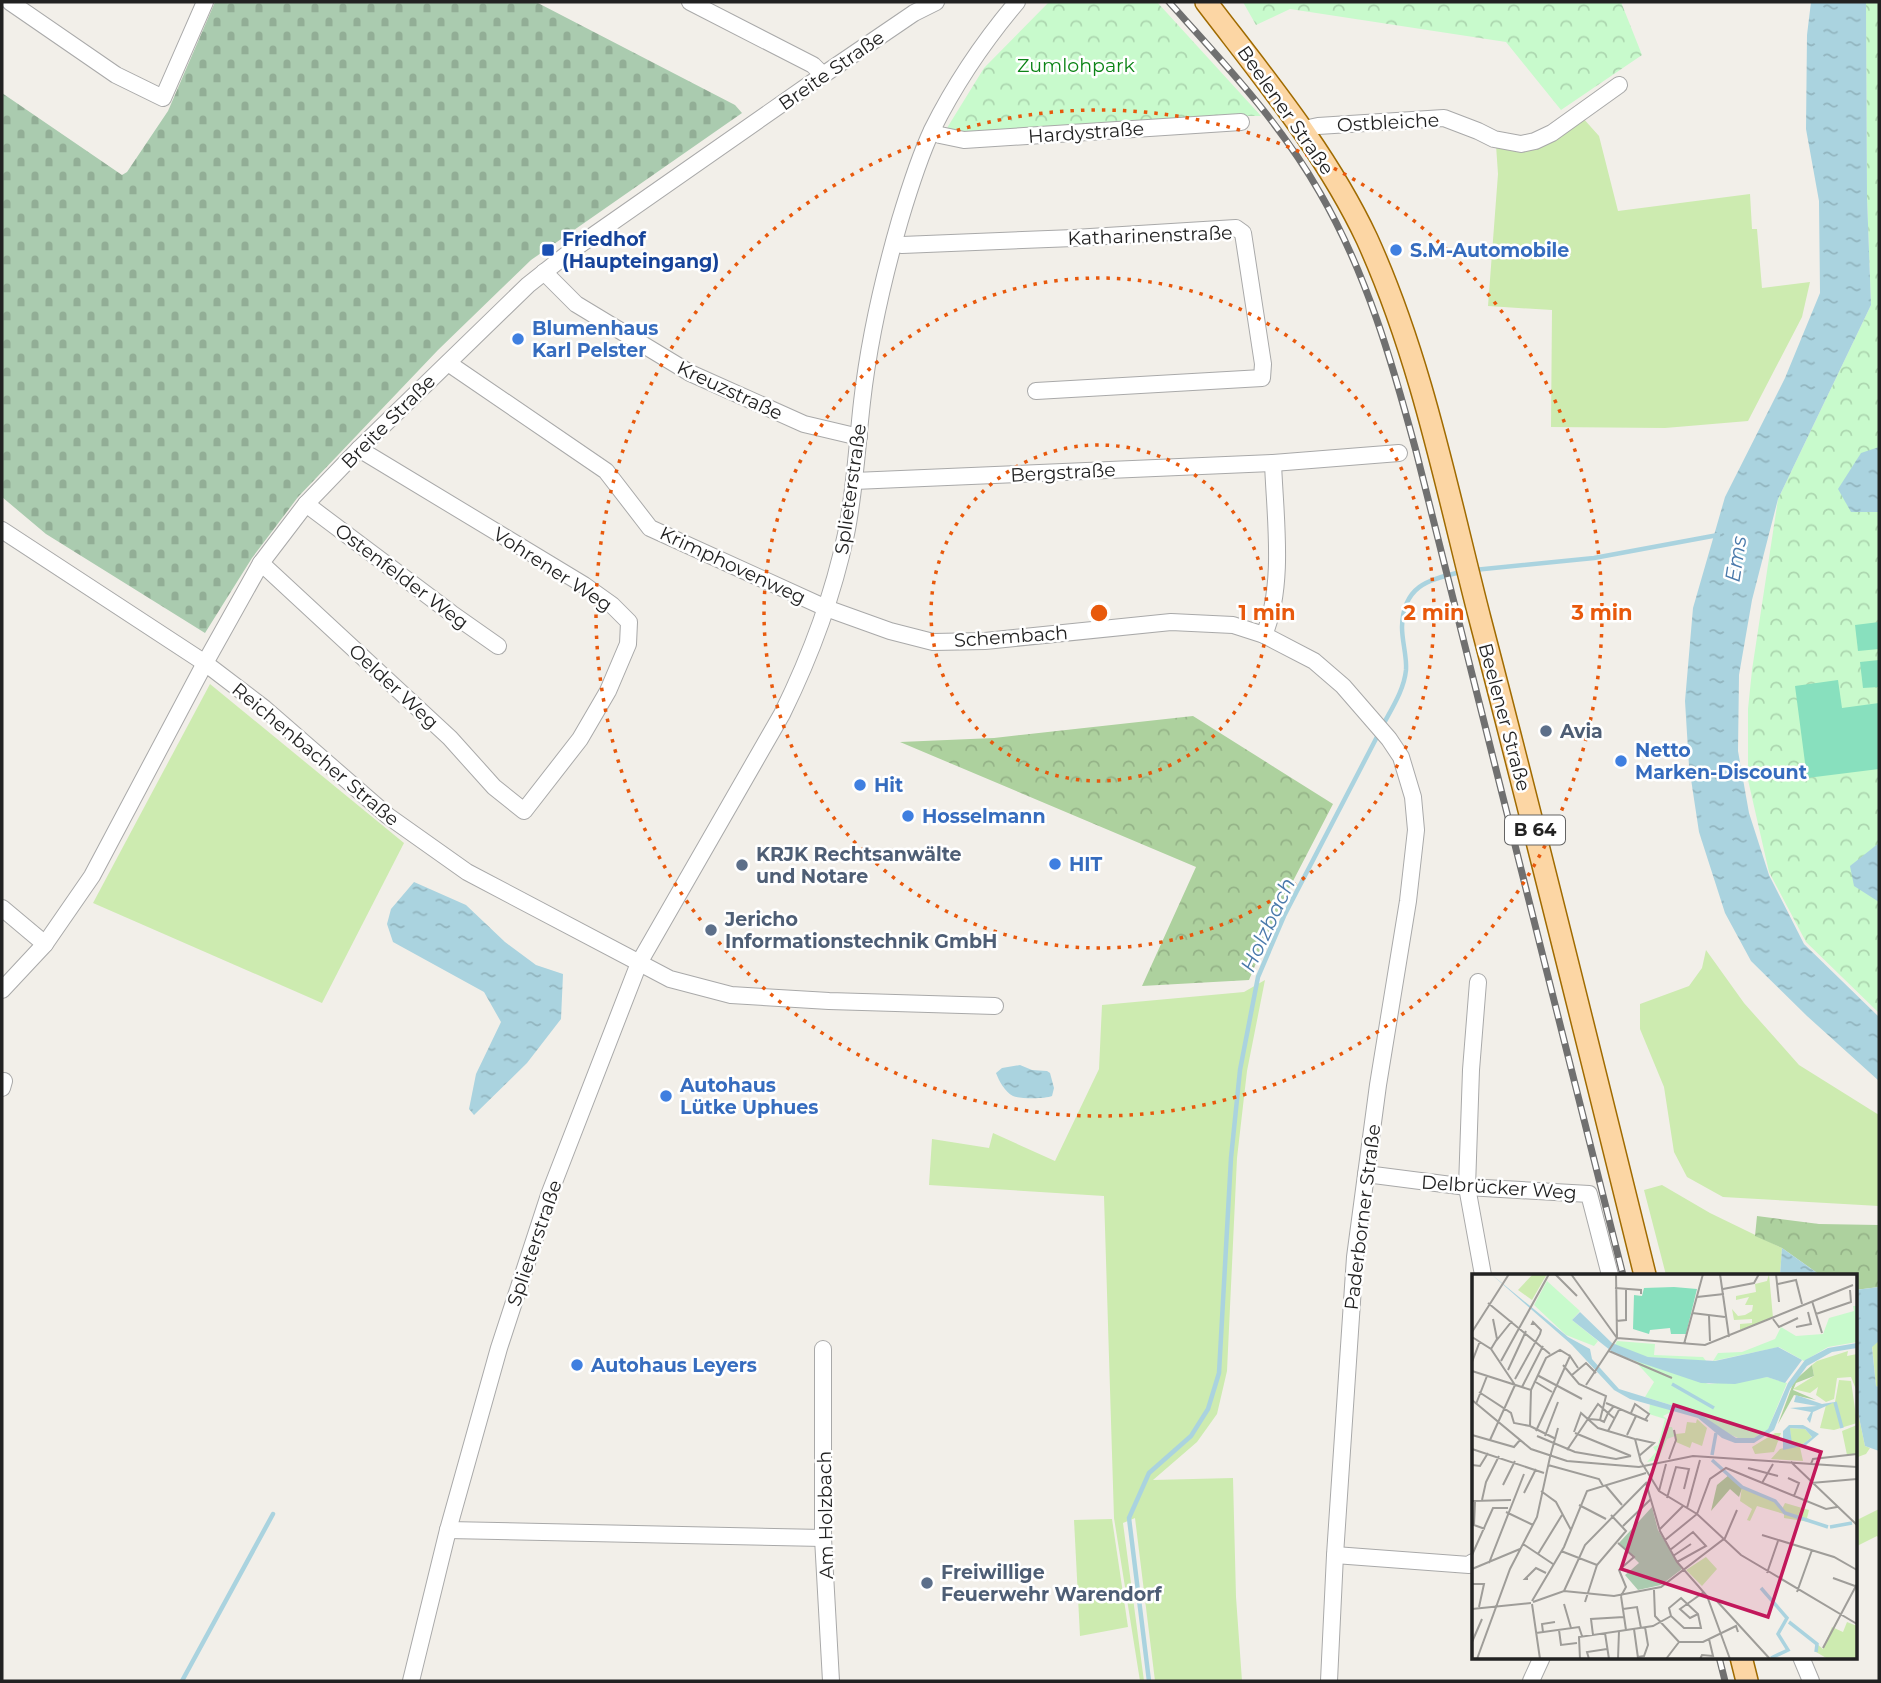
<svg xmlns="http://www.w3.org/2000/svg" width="1881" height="1683" font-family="Montserrat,sans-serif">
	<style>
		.grass { fill: #cdebb0 }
		.forest { fill: url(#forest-crowns) }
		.cemetery { fill: url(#cemetery-stones) }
		.park { fill: url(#park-crowns) }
		.pitch { fill: #88e0be }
		.water { fill: url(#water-ripples) }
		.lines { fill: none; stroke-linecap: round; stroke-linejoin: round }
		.stream { stroke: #aad3df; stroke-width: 4.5 }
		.minor-casing { stroke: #a9a9a9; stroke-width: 18 }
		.major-casing { stroke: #a06b00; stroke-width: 24 }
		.minor { stroke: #fff; stroke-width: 16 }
		.major { stroke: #fcd6a4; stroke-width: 21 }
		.rail-casing { stroke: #707070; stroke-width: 7 }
		.rail { stroke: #fff; stroke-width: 4.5; stroke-dasharray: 13; stroke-linecap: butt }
		.ring { fill: none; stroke: #e8590c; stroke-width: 3.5; stroke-dasharray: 3.5 7 }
		.transit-dot { fill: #1a4fb4; stroke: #fff; stroke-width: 2.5 }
		.shop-dot { fill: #3f7fe0; stroke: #fff; stroke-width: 2.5 }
		.service-dot { fill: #5c6f8a; stroke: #fff; stroke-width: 2.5 }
		.labels { text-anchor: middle; stroke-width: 5; stroke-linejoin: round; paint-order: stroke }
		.shield { fill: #fff; stroke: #646464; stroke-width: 2 }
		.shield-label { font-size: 18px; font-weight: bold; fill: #222 }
		.park-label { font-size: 19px; fill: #0c8416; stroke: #fff }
		.street-label { font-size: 19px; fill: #222; stroke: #fff }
		.transit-label { font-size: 19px; font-weight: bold; fill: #164399; stroke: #fff; text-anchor: start }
		.shop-label { font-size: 19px; font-weight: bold; fill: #366cbe; stroke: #fff; text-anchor: start }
		.service-label { font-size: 19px; font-weight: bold; fill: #4e5e75; stroke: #fff; text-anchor: start }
		.water-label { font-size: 21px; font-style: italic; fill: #4a7aab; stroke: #fff }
		.inset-river { fill: none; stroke: #aad3df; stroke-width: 3.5 }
		.inset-road { fill: none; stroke: #9f9d99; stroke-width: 2 }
		.view { fill: #c2185b; fill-opacity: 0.15; stroke: #c2185b; stroke-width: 3.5 }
		.inset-edge { fill: none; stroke: #222; stroke-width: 3.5 }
		.centre { fill: #e8590c; stroke: #fff; stroke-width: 3.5 }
		.ring-label { font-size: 21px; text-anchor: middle; font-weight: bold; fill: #e8590c; stroke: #fff; stroke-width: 5; stroke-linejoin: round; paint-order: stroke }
	</style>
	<defs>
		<pattern id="forest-crowns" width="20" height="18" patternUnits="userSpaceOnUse" patternTransform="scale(1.75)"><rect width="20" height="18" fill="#add19e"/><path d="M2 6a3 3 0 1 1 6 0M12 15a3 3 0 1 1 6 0" fill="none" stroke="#95b388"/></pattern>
		<pattern id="cemetery-stones" width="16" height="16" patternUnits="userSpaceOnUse" patternTransform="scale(1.75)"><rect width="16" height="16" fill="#aacbaf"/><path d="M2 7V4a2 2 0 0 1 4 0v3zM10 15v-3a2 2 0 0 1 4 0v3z" fill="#92ae96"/></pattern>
		<pattern id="park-crowns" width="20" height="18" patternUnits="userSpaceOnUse" patternTransform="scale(1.75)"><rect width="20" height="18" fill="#c8facc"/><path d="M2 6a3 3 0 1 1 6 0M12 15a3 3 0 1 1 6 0" fill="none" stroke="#acd6af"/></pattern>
		<pattern id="water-ripples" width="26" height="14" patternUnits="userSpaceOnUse" patternTransform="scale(1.75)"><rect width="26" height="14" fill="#aad3df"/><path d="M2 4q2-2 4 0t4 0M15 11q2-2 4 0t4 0" fill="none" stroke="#92b5bf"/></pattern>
	</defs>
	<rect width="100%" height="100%" fill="#f2efe9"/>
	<g class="grass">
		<polygon points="1582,117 1599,136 1618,211 1750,194 1752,229 1757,229 1762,288 1810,282 1802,317 1748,421 1665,428 1551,427 1552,310 1488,306 1498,174 1496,145 1521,149"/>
		<polygon points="210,684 404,843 322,1003 93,903"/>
		<polygon points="1706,950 1744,1003 1799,1065 1879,1115 1879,1206 1723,1197 1687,1177 1674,1152 1664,1087 1640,1029 1640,1004 1689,986 1702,968"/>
		<polygon points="1265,980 1247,1071 1237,1158 1227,1371 1217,1414 1197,1442 1153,1480 1233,1478 1236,1597 1242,1681 1155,1681 1135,1518 1123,1523 1144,1681 1140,1681 1114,1518 1104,1196 929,1185 932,1139 989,1148 993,1133 1055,1161 1099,1069 1102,1005 1244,992"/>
		<polygon points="1662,1185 1710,1213 1782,1248 1780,1275 1666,1275 1644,1190"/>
		<polygon points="1879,1341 1879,1387 1876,1386 1872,1346"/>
		<polygon points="1855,1398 1865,1446 1870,1448 1866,1454 1855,1458"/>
		<polygon points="1879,1509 1879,1538 1877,1536 1855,1547 1855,1521"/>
		<polygon points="1112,1519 1128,1627 1080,1636 1074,1520"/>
	</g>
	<g class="forest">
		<polygon points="1193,716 1333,804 1279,908 1249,980 1142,986 1196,867 900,742 994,738"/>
		<polygon points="1757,1216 1819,1224 1879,1225 1879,1287 1855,1290 1855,1275 1820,1275 1782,1248 1755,1236"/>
	</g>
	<polygon class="cemetery" points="215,2 536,2 735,105 742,113 531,260 438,350 298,497 252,558 205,633 46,534 2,497 2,93 122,175 127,172 168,111"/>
	<g class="park">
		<polygon points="1049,2 1157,2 1261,116 1236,116 964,136 947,128 984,68"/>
		<polygon points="1243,2 1621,2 1642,55 1561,110 1506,42 1290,9 1256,25"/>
		<polygon points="1866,2 1879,2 1879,1013 1806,942 1769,872 1748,780 1748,709 1752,670 1778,499 1871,305 1867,197"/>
	</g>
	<g class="pitch">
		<polygon points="1879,622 1879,649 1858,651 1855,625"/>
		<polygon points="1879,660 1879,687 1863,688 1860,662"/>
		<polygon points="1838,680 1842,708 1879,703 1879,769 1807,778 1795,686"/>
	</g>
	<g class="water">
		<polygon points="1811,2 1866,2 1867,197 1871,305 1778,499 1752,600 1739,675 1738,751 1749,813 1769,875 1804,944 1879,1017 1879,1081 1807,1016 1751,961 1725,913 1699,832 1689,766 1685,701 1693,608 1725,497 1785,378 1820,293 1819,201 1806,129 1807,35"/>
		<polygon points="1879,447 1879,512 1851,512 1838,489 1861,453"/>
		<polygon points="1879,843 1879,902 1854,886 1850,866"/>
		<polygon points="414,882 466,905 505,942 536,965 563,974 561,1019 527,1063 474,1115 469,1109 476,1074 501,1022 484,992 393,942 387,924 391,909"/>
		<path d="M1020,1065L1032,1070L1047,1071L1050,1073L1054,1088L1052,1096C1045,1099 1020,1099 1013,1096C1005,1092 999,1081 996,1073L1002,1068Z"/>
		<polygon points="1782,1248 1820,1275 1780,1275"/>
		<polygon points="1879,1287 1879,1341 1872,1347 1876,1386 1879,1387 1879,1451 1865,1446 1855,1398 1855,1290"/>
	</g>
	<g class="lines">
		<g class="stream">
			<polyline points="1474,570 1594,558 1718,535"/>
			<path d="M1383,725C1392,708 1404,690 1406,670C1407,656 1402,642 1402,627C1403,587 1427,579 1462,572"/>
			<polyline points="182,1681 273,1514"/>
			<polyline points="1149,1681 1129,1518 1149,1473 1191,1436 1208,1409 1219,1373 1231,1158 1240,1070 1258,977 1284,916 1379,733"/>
		</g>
		<defs>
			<g id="minor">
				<polyline points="10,2 116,75 163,98 205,2"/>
				<polyline points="690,2 813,65 823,75"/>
				<polyline points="1304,129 1318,126 1444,118 1478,131 1494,139 1521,144 1535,141 1552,133 1619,85"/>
				<polyline points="932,131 940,135 964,140 1241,122"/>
				<polyline points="894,243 902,245 1074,238 1236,228 1243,233 1263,364 1262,378 1036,391"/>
				<polyline points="544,272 576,304 690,373 804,424 859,437"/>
				<polyline points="448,363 606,471 650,528 826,608 890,631 933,642 985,641 1171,622 1233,625 1264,635 1314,661 1343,686 1389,739 1401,757 1413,797 1416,830 1408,901 1378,1085 1355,1257 1335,1555 1329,1681"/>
				<polyline points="854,481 1273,463 1399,453"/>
				<polyline points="306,504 451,613 498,646"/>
				<polyline points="2,530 205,663 264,708 388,816 467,872 670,979 731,995 829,1001 995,1006"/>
				<polyline points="261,563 450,738 494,787 524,811 580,739 608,691 628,644 629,622 612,605 584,585 359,449"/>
				<path d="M1264,635C1285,585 1275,517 1273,463"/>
				<polyline points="2,908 45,944"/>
				<polyline points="1478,982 1471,1070 1467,1187 1483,1275"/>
				<polyline points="2,990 45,944 92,876 205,663 261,563 306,504 359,449 528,285 571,251 823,75 914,13 936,2"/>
				<polyline points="2,1088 4,1081"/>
				<polyline points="1366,1174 1467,1187 1589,1194 1610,1275"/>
				<polyline points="823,1349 823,1538 831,1681"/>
				<polyline points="448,1530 823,1538"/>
				<polyline points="1335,1555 1469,1565 1473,1562"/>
				<polyline points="1801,1657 1811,1681"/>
				<path d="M411,1681L448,1530L499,1348L549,1195L639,963L782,714C810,657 833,596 846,534C855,490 857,446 862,402C869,340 883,279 900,220C909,190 919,158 932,130C955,84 984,41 1017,2"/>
				<polyline points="1531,1681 1542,1657"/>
			</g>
			<g id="major">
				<path d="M1206,2C1264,78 1326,152 1367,239C1422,360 1447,491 1480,619C1537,837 1591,1056 1645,1275"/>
				<polyline points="1741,1657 1747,1681"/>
			</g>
		</defs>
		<use href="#minor" class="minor-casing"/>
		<use href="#major" class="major-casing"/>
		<use href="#minor" class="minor"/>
		<use href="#major" class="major"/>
		<defs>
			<g id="rail">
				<path d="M1169,2C1223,62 1280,122 1320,193C1367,274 1392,362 1416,451L1623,1275"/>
				<polyline points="1719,1657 1725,1681"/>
			</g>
		</defs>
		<use href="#rail" class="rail-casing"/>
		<use href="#rail" class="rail"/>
	</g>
	<g class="ring">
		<circle cx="1099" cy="613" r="168"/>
		<circle cx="1099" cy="613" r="335"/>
		<circle cx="1099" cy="613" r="503"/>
	</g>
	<rect class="transit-dot" x="541" y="243" width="14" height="14" rx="3.5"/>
	<g class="shop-dot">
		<circle cx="1396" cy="250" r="7"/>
		<circle cx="518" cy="339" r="7"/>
		<circle cx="1621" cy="761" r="7"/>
		<circle cx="860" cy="785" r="7"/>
		<circle cx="908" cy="816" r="7"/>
		<circle cx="1055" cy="864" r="7"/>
		<circle cx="666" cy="1096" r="7"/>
		<circle cx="577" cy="1365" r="7"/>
	</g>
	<g class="service-dot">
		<circle cx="1546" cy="731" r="7"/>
		<circle cx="742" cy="865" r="7"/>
		<circle cx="711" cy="930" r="7"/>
		<circle cx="927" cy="1583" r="7"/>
	</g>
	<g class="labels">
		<rect class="shield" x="1505" y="815.5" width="60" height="29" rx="5"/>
		<g class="shield-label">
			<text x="1535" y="836">B 64</text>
		</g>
		<g class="park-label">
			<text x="1076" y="72">Zumlohpark</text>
		</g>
		<g class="street-label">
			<text transform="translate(831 70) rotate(-35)" y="7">Breite Straße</text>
			<text transform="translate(1286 110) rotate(55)" y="7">Beelener Straße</text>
			<text transform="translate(1388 122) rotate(-3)" y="7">Ostbleiche</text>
			<text transform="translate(1086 132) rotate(-4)" y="7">Hardystraße</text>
			<text transform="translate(1150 235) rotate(-2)" y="7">Katharinenstraße</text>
			<text transform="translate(730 390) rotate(25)" y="7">Kreuzstraße</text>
			<text transform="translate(388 421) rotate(-45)" y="7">Breite Straße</text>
			<text transform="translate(1063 472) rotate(-3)" y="7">Bergstraße</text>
			<text transform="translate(850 489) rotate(-82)" y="7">Splieterstraße</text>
			<text transform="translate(733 565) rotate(25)" y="7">Krimphovenweg</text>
			<text transform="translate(553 569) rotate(33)" y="7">Vohrener Weg</text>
			<text transform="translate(402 576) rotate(37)" y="7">Ostenfelder Weg</text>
			<text transform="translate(1011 636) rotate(-4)" y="7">Schembach</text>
			<text transform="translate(394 686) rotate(43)" y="7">Oelder Weg</text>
			<text transform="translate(1505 717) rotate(75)" y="7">Beelener Straße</text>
			<text transform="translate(316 754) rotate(40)" y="7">Reichenbacher Straße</text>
			<text transform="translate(1499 1187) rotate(4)" y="7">Delbrücker Weg</text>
			<text transform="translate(1362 1217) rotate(-83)" y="7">Paderborner Straße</text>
			<text transform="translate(534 1243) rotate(-71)" y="7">Splieterstraße</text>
			<text transform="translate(825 1515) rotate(-91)" y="7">Am Holzbach</text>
		</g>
		<g class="transit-label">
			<text x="562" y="246">Friedhof<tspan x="562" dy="22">(Haupteingang)</tspan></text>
		</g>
		<g class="shop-label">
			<text x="1410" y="257">S.M-Automobile</text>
			<text x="532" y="335">Blumenhaus<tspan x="532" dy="22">Karl Pelster</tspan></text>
			<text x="1635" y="757">Netto<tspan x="1635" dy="22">Marken-Discount</tspan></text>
			<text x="874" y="792">Hit</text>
			<text x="922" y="823">Hosselmann</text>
			<text x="1069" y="871">HIT</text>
			<text x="680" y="1092">Autohaus<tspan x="680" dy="22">Lütke Uphues</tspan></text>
			<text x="591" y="1372">Autohaus Leyers</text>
		</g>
		<g class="service-label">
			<text x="1560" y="738">Avia</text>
			<text x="756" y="861">KRJK Rechtsanwälte<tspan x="756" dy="22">und Notare</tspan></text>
			<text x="725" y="926">Jericho<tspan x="725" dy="22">Informationstechnik GmbH</tspan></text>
			<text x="941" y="1579">Freiwillige<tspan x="941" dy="22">Feuerwehr Warendorf</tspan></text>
		</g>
		<g class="water-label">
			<text transform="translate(1736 559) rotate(-81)" y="7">Ems</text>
			<text transform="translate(1268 925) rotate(-65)" y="7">Holzbach</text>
		</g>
	</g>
	<g transform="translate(1472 1274)">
		<rect width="385" height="385" fill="#f2efe9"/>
		<path d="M61,0H75L60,26L46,16ZM297,0L301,44L268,56V50L280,49V45L262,46L260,35L266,42L273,41L280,37L281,31H273L277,23L264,26V22L284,18L283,10L295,7ZM376,77L375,82L385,80V118L379,103L365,104L362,125L354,128L344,121L346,113L338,119L321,115L342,102L340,91L345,87ZM367,106L379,107L385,149L362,156L348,154L354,131L363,128ZM225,145L235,154L230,172L220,168L218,174L204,168V160L213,159L215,148L224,149ZM385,151V180L375,181L370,157ZM318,154L333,155L340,163L331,170H319ZM303,159H309L302,178L283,180L280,173ZM319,172L328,173L331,187L299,185L308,175ZM270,212L303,227L310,235L313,229L337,236L335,244L344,249L312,244V240L285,232L278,247L275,246L280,235L268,227ZM234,283L245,295L230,312L214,296ZM375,348L385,352V385H356L344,378L345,370L351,375L360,353L371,358Z" fill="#cdebb0"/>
		<path d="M340,91L342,102L324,109L321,116L344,126L322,121L306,150L322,107ZM257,201L270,214L267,223L258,215L239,237L245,211Z" fill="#add19e"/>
		<path d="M180,233L186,256L210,295L189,311L166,316L153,301L167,289L147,269Z" fill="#aacbaf"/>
		<path d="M75,7L108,37L100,46L126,67L122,72L94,61L62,31ZM381,32H385V68L356,73L332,87L307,73L241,87L246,79L270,78L303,65L309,53L324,62L351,60L357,44L382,37ZM145,67L183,70L182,81L231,83L234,87L176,83L157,79L143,71ZM162,86L237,110L295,103L315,109L296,155L282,164H266L243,154L228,140L173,123L182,108ZM178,129L201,137L191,142L195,145L193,153H200L203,162L195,165L186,186L175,188L184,178L181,173L186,171L193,145L177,140Z" fill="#c8facc"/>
		<path d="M202,13L225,15L214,60H199L198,54L178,56L177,60L161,55L162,21L170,22L172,14Z" fill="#88e0be"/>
		<path d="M19,0L96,63L118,75L120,85L147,115L228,140L264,164H282L296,155L316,109L333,86L356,74L385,69V74L360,78L335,92L318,115L302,156L282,169H263L250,164L226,144L158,125L142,116L100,71ZM108,38L140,69L176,83L243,87L306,73L330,86L313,109L295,103L263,110L229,109L143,80L100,46ZM324,121L350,130L363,128L341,138L338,149L335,145L339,138L318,134L345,132L322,128ZM317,151H331L347,160L334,171L311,176V157ZM318,154L333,155L340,163L331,170H320Z" fill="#aad3df" fill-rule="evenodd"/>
		<path class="inset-river" d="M200,110L242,134M363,128L370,154M240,181L244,159M240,186L270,213L303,227L313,239L356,253M358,253L380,249M289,314L315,344L306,360L316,376L299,384M317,348L345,370L344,378"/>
		<path class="inset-road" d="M83,0L105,22M99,0L145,64M248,0L257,63M304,0L307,28M306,10L324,6L330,30M143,14L169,16V20M251,15L282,9L287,0M225,23L252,20M340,27L350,59M16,29L78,80M220,39L253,43M344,40L379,28L378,16M237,42L238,67M301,45L307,53L326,44M144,47L154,46V15M324,53L339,50L336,38M0,58L37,0M0,63L19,75L43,111M145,64L233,71L381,11M24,67L40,47M212,70L231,0M19,75L25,65L21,45M137,77L200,104M29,87L77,0M0,88L8,67M91,91L107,110L134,122L128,146L117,145M36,96L54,57M0,97L59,116M65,101L110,125M100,101L114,89L124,99M43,105L68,60L69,56L61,48L60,50H63M62,107L80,118M114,111L145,64L144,0M50,113L71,72M7,118L39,139L42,149L58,152M0,126L59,175L95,187L167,193L221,182L385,193M134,129L176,147M4,130L15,102M159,139L163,130L177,140L173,146M128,146L132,148L136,139L142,144M58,152L59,116L74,84L88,76L98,82M58,152L84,165M64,157L98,82L106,94M136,157L148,134M102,158L109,139L126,154L163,165L169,188M103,159L159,182M0,161L42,173L48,166M155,161L164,142M65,162L103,178L144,185L159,182M73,162L86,128M164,165L182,169L167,182M18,166L43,111M0,175L72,199M95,176L126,130L136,139L142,132M78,183L86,154M197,185L204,166L202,156M168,186L187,217L225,240L269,281L385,350M319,188L385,251M339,190L341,185L385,180M0,191L8,192L16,179M76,191L127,205L131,212M276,194L306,202M316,204L327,209L322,222M174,209L188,257L205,288L235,322L258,385M290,209L301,190M339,209L385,205M31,211L43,187M134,212L150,231M69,217L84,228L99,256M187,217L194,190M52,219L64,195M195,224L204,193L217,195L212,215M10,226L14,208L27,182M0,227L39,226M3,227L2,251L13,255M107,231L134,245M215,234L228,186M34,238L61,251M151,252L179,225M188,255L211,232M290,261L362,283L385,296M193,266L225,240L238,205L254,194L354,235L365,233M146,269L162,283L147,296L154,313L149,322M51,270L81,290M198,276L221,258L234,272L205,288M89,277L125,291M66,280L90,241M0,281L21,234H36M201,282L219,270M17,289L52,200M0,295L48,275M295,299L306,267M361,304L383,312M56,305H53L64,294L74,299M0,310H12L7,333M182,316L183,342L207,368H231L264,352L266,358M92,317L113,271L175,208M325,318L340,276M149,322L154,356M209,324L226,340L229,354H212L199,342L197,334ZM243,325L298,385M60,327L92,273L115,217L174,199M61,328L92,317L142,322L189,313L253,264L265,236M113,328L125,291L154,257L139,241M60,330L68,385M92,330L99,354M0,335L59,329M151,335L165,333L169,354M226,340L218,344L208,335L232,318M162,355L166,384M87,356L89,371L105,369M71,358L70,350L83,348M64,359L107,353L110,362M133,359L137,385M121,361L119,345L152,343M0,368L10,345M351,374L385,310M166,383L172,382L176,371L173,353M5,385L38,295L65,243L78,183M108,385L107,363L181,352L199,342M117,385L115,378L135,375M146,385L147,357M194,385L207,368M228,385L230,381L241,382L237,365"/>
		<path class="view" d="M202,131L349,178L296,343L149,295Z"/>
		<rect width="385" height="385" class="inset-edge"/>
	</g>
	<circle cx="1099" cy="613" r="10" class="centre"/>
	<g class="ring-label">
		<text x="1267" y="620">1 min</text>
		<text x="1434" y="620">2 min</text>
		<text x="1602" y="620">3 min</text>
	</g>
	<rect width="1881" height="1683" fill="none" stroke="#222222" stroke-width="7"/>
</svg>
